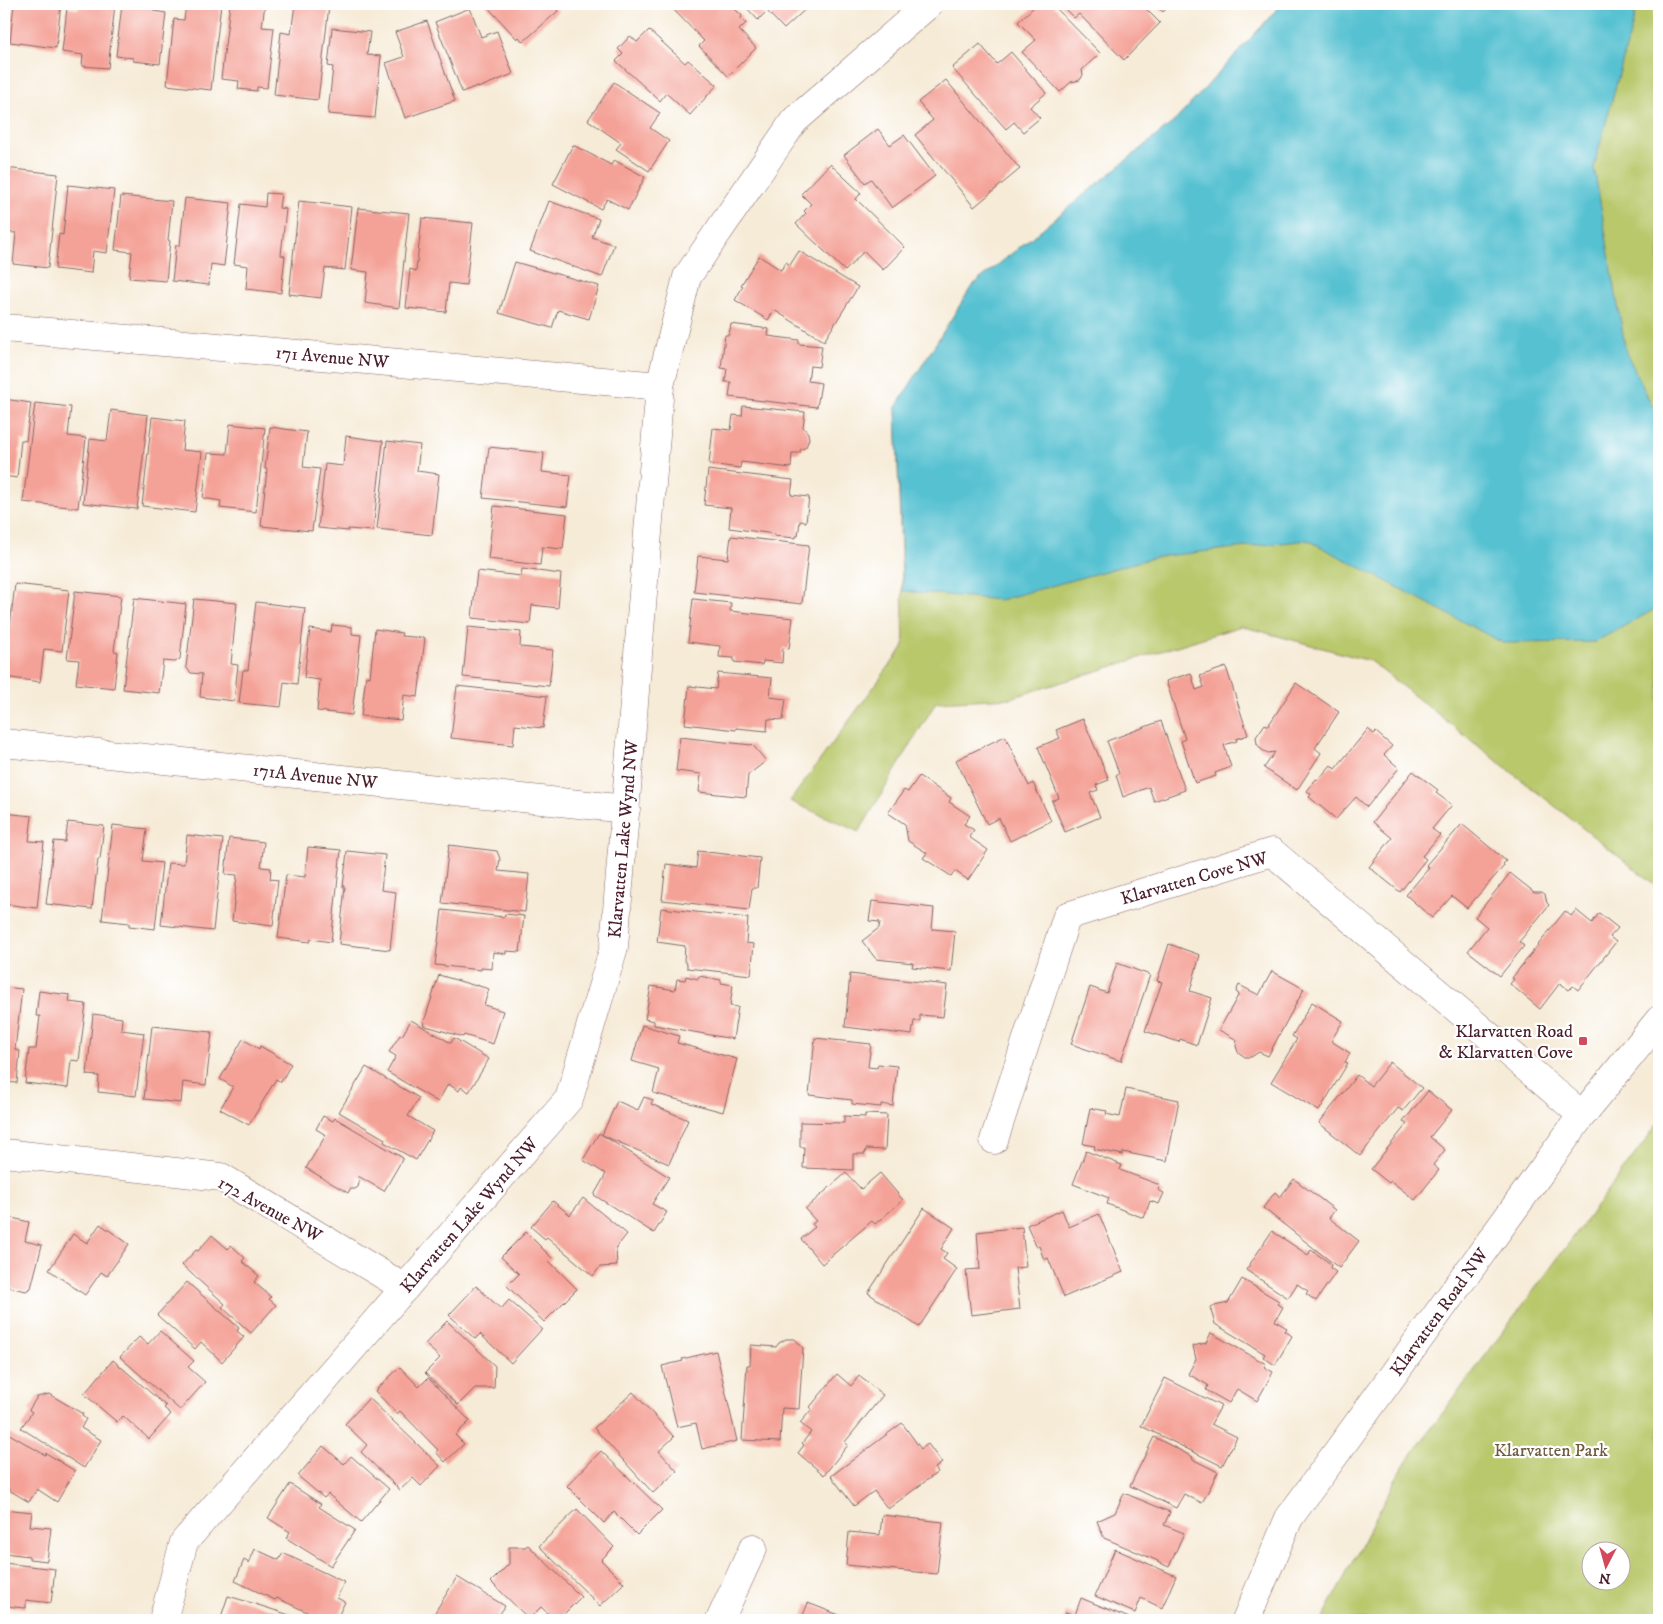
<svg xmlns="http://www.w3.org/2000/svg" width="1663" height="1624" font-family="'IM FELL DW Pica',serif">
	<style>
		.green { fill: #b8c86b; stroke: #81744b; fill-rule: evenodd }
		.water { fill: #56c1d1; stroke: #50707e }
		.building { fill: #f4a297 }
		.lines { fill: none; stroke-linecap: round; stroke-linejoin: round }
		.minor-casing { stroke: #866667; stroke-width: 29 }
		.tertiary-casing { stroke: #866667; stroke-width: 29 }
		.minor { stroke: #fff; stroke-width: 28 }
		.tertiary { stroke: #fff; stroke-width: 28 }
		.poi-dot { fill: #d1495b; stroke: #fff; stroke-width: 2 }
		.labels { text-anchor: middle; stroke-width: 4.5; stroke-linejoin: round; paint-order: stroke }
		.street-label { font-size: 18px; fill: #4a1f2b; stroke: #fff }
		.poi-label { font-size: 18px; fill: #4a1f2b; stroke: #fff; text-anchor: end }
		.park-label { font-size: 18px; fill: #705a41; stroke: #fff }
	</style>
	<rect width="100%" height="100%" fill="#fff"/>
	<filter id="ink" filterUnits="userSpaceOnUse"><feTurbulence type="fractalNoise" baseFrequency=".02" numOctaves="2"/><feDisplacementMap in="SourceGraphic" scale="10" xChannelSelector="R" yChannelSelector="G"/><feConvolveMatrix kernelMatrix="1 2 1 2 8 2 1 2 1" color-interpolation-filters="sRGB"/></filter>
	<filter id="wash" filterUnits="userSpaceOnUse"><feTurbulence type="fractalNoise" baseFrequency=".0096" numOctaves="4" result="noise"/><feDisplacementMap in="SourceGraphic" scale="20" xChannelSelector="R" yChannelSelector="G"/><feGaussianBlur stdDeviation="1.12" result="paint"/><feColorMatrix in="noise" values="0 0 0 0 0 0 0 0 0 0 0 0 0 0 0 0 0 1.4 0 .05"/><feComposite in="paint" operator="in"/></filter>
	<g filter="url(#wash)">
		<rect width="100%" height="100%" fill="#f6ebd7"/>
		<g class="green">
			<polygon points="1282,4 1659,4 1659,888 1370,661 1241,626 1011,698 936,702 859,832 790,801 904,646 896,407 972,286 1176,120"/>
			<path d="M1659,1122V1620H1322L1401,1469ZM1590,1552H1620V1582H1590Z"/>
		</g>
		<polygon class="water" points="1282,4 1638,4 1594,167 1626,352 1659,420 1659,607 1595,642 1503,643 1308,540 1156,557 1000,600 903,591 896,407 972,286 1176,120"/>
		<g id="blocks">
			<g class="building">
				<polygon points="4,4 8,4 5,28 4,28"/>
				<polygon points="14,4 61,4 56,48 10,42"/>
				<polygon points="79,4 115,4 108,68 82,66 83,55 62,52 67,8 79,9"/>
				<polygon points="122,4 155,4 154,11 166,13 160,64 133,61 133,58 116,56"/>
				<polygon points="186,4 221,4 211,90 167,85 174,19 184,20"/>
				<polygon points="230,4 265,4 262,27 274,28 267,88 257,87 257,91 238,89 239,81 221,79"/>
				<polygon points="295,4 329,6 318,100 274,95 281,32 291,34"/>
				<polygon points="485,4 552,4 558,11 523,42 519,37 517,39"/>
				<polygon points="668,4 730,4 742,16 741,18 746,23 739,30 756,48 728,76 699,46 704,41"/>
				<polygon points="743,4 811,4 784,29 767,11 758,20"/>
				<polygon points="1037,4 1052,4 1100,53 1082,70 1083,75 1080,80 1071,82 1060,92 1022,52 1036,40 1018,22"/>
				<polygon points="1060,4 1141,4 1160,23 1124,60 1079,14 1074,18"/>
				<polygon points="1155,4 1171,4 1163,12"/>
				<polygon points="470,8 481,37 497,31 513,74 478,88 477,86 462,92 435,22"/>
				<polygon points="427,21 455,101 405,118 386,63 404,57 395,32"/>
				<polygon points="332,28 370,32 367,55 381,56 375,118 328,114 333,67 328,66"/>
				<polygon points="649,30 685,63 688,60 717,85 690,115 666,93 660,101 616,61 623,54 618,49 630,36 637,42"/>
				<polygon points="980,44 997,64 1011,52 1046,93 1030,107 1040,118 1023,132 1014,122 1006,129 952,68"/>
				<polygon points="946,80 1020,169 974,207 915,135 933,120 918,102"/>
				<polygon points="614,82 660,113 650,128 669,141 649,171 616,149 621,143 588,120"/>
				<polygon points="878,129 890,145 904,135 935,176 892,208 871,179 865,183 844,155"/>
				<polygon points="573,145 611,165 614,160 645,177 628,210 607,199 601,209 553,184"/>
				<polygon points="830,164 861,193 856,199 905,247 883,270 864,251 845,271 796,224 806,213 804,211 811,204 801,194"/>
				<polygon points="5,168 58,174 48,268 13,264 16,233 4,232 4,183"/>
				<polygon points="68,185 114,190 107,253 93,251 91,273 55,269 59,234 63,235"/>
				<polygon points="266,193 281,194 279,208 286,209 281,255 285,256 281,293 246,289 248,266 234,264 241,204 265,207"/>
				<polygon points="121,196 172,201 168,240 170,241 166,281 129,278 132,252 115,250"/>
				<polygon points="185,198 231,203 224,266 211,264 209,285 172,281 176,245 180,245"/>
				<polygon points="299,201 352,207 345,270 325,268 321,298 289,294"/>
				<polygon points="549,201 599,219 592,237 614,245 602,277 530,251"/>
				<polygon points="358,208 409,213 399,308 365,303 368,272 351,270"/>
				<polygon points="422,218 473,223 466,285 449,283 446,312 406,308 410,269 416,271"/>
				<polygon points="799,251 858,287 824,341 774,310 768,320 735,300 743,286 741,285 759,256 781,270 786,262 790,265"/>
				<polygon points="515,262 599,286 589,319 558,310 552,328 499,313"/>
				<polygon points="731,324 769,329 768,336 799,340 799,344 822,346 819,367 810,366 808,381 821,383 817,407 729,397 731,382 725,382 727,369 721,368 725,335 729,335"/>
				<polygon points="4,399 31,403 26,441 21,440 17,478 4,476"/>
				<polygon points="35,403 71,407 68,436 86,438 78,508 23,502"/>
				<polygon points="743,406 805,412 803,427 808,433 809,439 806,447 800,450 800,453 792,453 791,468 741,462 740,468 709,464 713,428 731,430 733,415 742,416"/>
				<polygon points="111,410 148,415 137,509 83,503 90,439 107,441"/>
				<polygon points="152,417 185,421 182,450 202,452 195,512 142,506"/>
				<polygon points="230,424 265,428 256,512 220,508 221,501 203,498 208,453 227,454"/>
				<polygon points="270,427 307,432 303,467 320,469 312,531 261,526 267,469 265,469"/>
				<polygon points="346,436 383,441 373,531 348,529 348,531 318,528 325,464 343,466"/>
				<polygon points="387,441 420,445 417,471 439,474 432,535 377,529"/>
				<polygon points="489,447 544,453 542,472 571,475 567,507 483,498"/>
				<polygon points="708,470 793,480 791,495 809,497 806,522 800,521 798,536 796,536 796,538 774,536 775,534 729,528 731,508 704,505"/>
				<polygon points="494,506 567,514 563,549 542,547 540,565 488,559"/>
				<polygon points="731,536 809,545 802,604 694,592 698,556 728,559"/>
				<polygon points="522,569 561,574 558,608 532,605 530,624 472,618 477,571 521,576"/>
				<polygon points="15,584 69,590 62,651 44,649 40,682 4,677"/>
				<polygon points="75,591 121,596 114,651 118,652 114,688 76,684 79,660 67,659"/>
				<polygon points="134,598 186,604 180,659 175,662 163,661 159,693 123,689"/>
				<polygon points="194,599 237,603 231,664 238,665 234,701 200,697 202,674 191,673 186,667"/>
				<polygon points="693,599 731,603 730,611 793,618 789,649 783,648 782,663 763,661 762,665 734,662 734,658 719,657 720,646 688,642"/>
				<polygon points="256,602 305,608 297,684 284,682 281,707 239,703 243,670 248,670"/>
				<polygon points="332,625 352,627 352,634 361,635 352,715 317,711 320,680 304,678 310,629 331,632"/>
				<polygon points="468,627 521,632 520,647 553,650 549,686 463,677"/>
				<polygon points="375,629 402,633 401,636 425,638 418,697 404,695 401,720 361,716 366,676 370,677"/>
				<polygon points="1226,667 1248,735 1236,739 1237,741 1224,745 1231,767 1215,773 1216,776 1195,783 1181,741 1185,739 1166,681 1191,673 1196,690 1204,687 1200,676"/>
				<polygon points="718,673 772,678 770,697 786,699 783,720 768,719 767,731 736,728 736,730 685,724 689,686 716,689"/>
				<polygon points="1296,683 1339,712 1315,748 1321,753 1297,790 1264,768 1275,752 1268,753 1262,750 1257,744 1256,737 1265,724 1268,726"/>
				<polygon points="457,686 547,696 543,728 515,725 513,745 451,738"/>
				<polygon points="1083,719 1109,780 1096,785 1098,790 1090,793 1100,817 1065,832 1052,801 1059,798 1038,747 1060,738 1056,730"/>
				<polygon points="1161,721 1185,790 1154,801 1149,787 1123,797 1116,775 1119,773 1107,741"/>
				<polygon points="1368,729 1374,734 1376,732 1392,746 1384,755 1399,768 1367,807 1356,797 1336,819 1309,797 1311,794 1307,791 1316,779 1318,780 1331,765 1335,769"/>
				<polygon points="1005,736 1029,786 1033,783 1051,821 1010,841 999,818 987,824 956,760"/>
				<polygon points="680,737 751,745 752,744 766,761 748,775 746,797 699,792 701,774 676,771"/>
				<polygon points="1413,771 1438,790 1436,793 1452,805 1432,829 1440,835 1422,856 1426,859 1400,892 1369,867 1392,838 1373,822"/>
				<polygon points="919,776 951,798 949,802 970,816 964,824 974,830 969,837 988,850 968,880 955,871 951,876 923,858 927,853 908,841 905,824 888,813 904,790 908,792"/>
				<polygon points="4,813 32,816 29,841 44,842 37,908 4,904"/>
				<polygon points="68,822 104,826 100,859 98,859 92,909 46,904 54,841 65,842"/>
				<polygon points="1462,824 1506,861 1503,864 1504,866 1467,908 1452,896 1432,918 1406,895 1429,868 1426,865"/>
				<polygon points="113,825 147,829 143,861 162,863 155,929 129,926 129,923 102,920"/>
				<polygon points="187,835 223,839 213,931 161,925 168,863 184,864"/>
				<polygon points="229,838 264,842 261,867 271,868 270,879 278,880 273,926 232,921 237,875 225,874"/>
				<polygon points="449,845 497,851 500,859 498,871 529,874 525,912 442,903"/>
				<polygon points="308,847 341,850 331,942 311,939 310,942 278,938 286,875 305,877"/>
				<polygon points="347,851 385,855 381,890 396,892 390,950 339,944 345,887 343,887"/>
				<polygon points="698,851 760,858 757,888 752,888 749,910 662,900 666,864 696,868"/>
				<polygon points="1510,873 1534,892 1541,892 1545,894 1547,903 1549,905 1519,942 1524,946 1500,976 1468,951 1487,927 1475,917"/>
				<polygon points="872,901 934,908 932,929 955,931 951,971 912,967 913,963 876,959 862,941 879,928 880,922 869,921"/>
				<polygon points="661,908 748,918 746,943 754,944 751,975 687,968 687,964 684,960 685,946 657,942"/>
				<polygon points="442,910 504,917 505,914 524,916 520,952 506,951 506,954 493,952 492,969 481,968 481,970 435,965"/>
				<polygon points="1576,910 1592,923 1599,913 1618,928 1610,937 1616,942 1578,990 1573,986 1569,990 1560,983 1540,1009 1510,984 1514,979 1512,978 1565,911 1571,916"/>
				<polygon points="1169,944 1200,955 1190,991 1212,998 1197,1045 1180,1039 1179,1042 1145,1031 1162,982 1157,981"/>
				<polygon points="1117,963 1150,975 1121,1061 1071,1044 1090,987 1107,993"/>
				<polygon points="1272,971 1304,989 1268,1056 1259,1052 1251,1057 1245,1057 1238,1052 1236,1046 1237,1040 1219,1030 1239,994 1236,992 1239,985 1259,995"/>
				<polygon points="850,974 947,985 943,1017 920,1015 920,1021 914,1021 912,1035 845,1027"/>
				<polygon points="439,975 476,986 476,985 489,989 484,1005 503,1011 493,1044 464,1035 463,1037 423,1025"/>
				<polygon points="686,976 698,979 699,976 721,980 721,983 733,985 730,1006 738,1007 733,1039 654,1025 654,1021 645,1019 651,986 675,990 677,979 685,980"/>
				<polygon points="4,987 22,989 15,1050 20,1051 17,1083 4,1082"/>
				<polygon points="39,991 70,995 69,1002 86,1004 79,1061 71,1060 68,1088 25,1083 29,1049 36,1049 40,1016 36,1016"/>
				<polygon points="1312,1002 1343,1021 1331,1041 1350,1053 1345,1062 1348,1063 1319,1111 1271,1082 1297,1039 1292,1036"/>
				<polygon points="93,1014 122,1018 121,1030 144,1033 136,1096 98,1092 99,1076 87,1075"/>
				<polygon points="411,1020 451,1043 454,1038 489,1059 469,1092 461,1087 459,1091 448,1084 438,1102 387,1072 396,1056 389,1052 400,1035 402,1036"/>
				<polygon points="642,1025 679,1036 677,1043 737,1059 723,1112 653,1093 659,1069 632,1061"/>
				<polygon points="152,1026 212,1032 206,1085 183,1082 181,1103 144,1099"/>
				<polygon points="815,1038 871,1044 868,1067 877,1068 878,1064 897,1066 893,1106 881,1104 881,1107 852,1104 852,1100 809,1095"/>
				<polygon points="243,1039 259,1049 260,1046 291,1064 281,1082 276,1079 249,1125 220,1109 233,1087 220,1079"/>
				<polygon points="1390,1062 1422,1088 1403,1111 1398,1108 1360,1156 1319,1123 1357,1075 1371,1086"/>
				<polygon points="366,1067 419,1098 408,1116 433,1131 416,1160 384,1142 385,1139 339,1112"/>
				<polygon points="1126,1089 1179,1100 1167,1161 1123,1152 1123,1155 1094,1149 1095,1146 1083,1144 1090,1108 1107,1111 1106,1114 1120,1117"/>
				<polygon points="1428,1091 1452,1110 1430,1137 1445,1150 1433,1165 1439,1170 1415,1200 1391,1181 1389,1183 1371,1169 1407,1124 1403,1122"/>
				<polygon points="644,1097 653,1100 651,1104 688,1120 669,1164 602,1135 617,1101 638,1110"/>
				<polygon points="865,1114 887,1115 885,1150 866,1149 865,1154 853,1154 853,1170 803,1168 804,1147 800,1147 800,1122 844,1123 844,1116 865,1117"/>
				<polygon points="323,1116 333,1121 335,1118 403,1158 384,1191 358,1176 359,1183 358,1187 355,1189 350,1189 348,1193 306,1168 326,1135 316,1129"/>
				<polygon points="599,1133 669,1177 652,1204 667,1212 654,1233 594,1195 606,1174 583,1160"/>
				<polygon points="1086,1151 1122,1165 1120,1170 1160,1185 1158,1190 1164,1193 1159,1204 1150,1201 1144,1218 1107,1204 1109,1198 1073,1184"/>
				<polygon points="846,1173 861,1189 880,1173 903,1200 875,1224 872,1221 822,1264 801,1239 815,1227 812,1224 816,1221 805,1209"/>
				<polygon points="1294,1179 1335,1210 1329,1218 1359,1241 1339,1268 1263,1208 1275,1192 1280,1197"/>
				<polygon points="583,1198 627,1234 616,1248 617,1266 600,1267 593,1276 547,1237 545,1239 531,1227 553,1201 570,1215"/>
				<polygon points="924,1208 954,1228 941,1249 947,1253 943,1259 957,1269 919,1327 868,1293"/>
				<polygon points="1062,1210 1069,1227 1099,1214 1123,1272 1064,1297 1048,1258 1044,1260 1039,1246 1036,1246 1027,1225"/>
				<polygon points="4,1216 29,1222 25,1241 42,1245 31,1288 26,1291 4,1286"/>
				<polygon points="100,1224 129,1244 107,1276 101,1272 85,1295 49,1270 73,1234 87,1243"/>
				<polygon points="1022,1227 1026,1267 1015,1268 1020,1309 971,1315 966,1270 980,1269 977,1232"/>
				<polygon points="1272,1231 1308,1255 1311,1250 1331,1264 1330,1268 1336,1272 1316,1301 1306,1294 1308,1291 1297,1284 1288,1298 1246,1270"/>
				<polygon points="526,1232 552,1258 549,1261 577,1289 544,1322 507,1286 519,1274 501,1257"/>
				<polygon points="212,1235 228,1249 231,1245 245,1258 242,1261 259,1276 254,1282 271,1297 269,1299 276,1305 251,1333 222,1307 225,1304 182,1265 196,1250 198,1251"/>
				<polygon points="1242,1279 1279,1301 1277,1304 1283,1307 1275,1321 1287,1328 1285,1331 1292,1336 1275,1365 1263,1357 1265,1354 1215,1324 1210,1307 1228,1303"/>
				<polygon points="187,1282 239,1328 237,1331 244,1337 222,1362 201,1342 195,1349 157,1315"/>
				<polygon points="476,1286 501,1309 509,1300 542,1329 511,1363 480,1334 475,1339 449,1315"/>
				<polygon points="447,1321 495,1366 494,1388 475,1388 458,1405 425,1373 440,1358 425,1344"/>
				<polygon points="160,1331 194,1361 188,1367 205,1382 180,1410 120,1357 139,1337 148,1344"/>
				<polygon points="1211,1333 1266,1364 1264,1367 1273,1372 1257,1401 1237,1389 1229,1403 1206,1390 1208,1385 1188,1374 1196,1359 1193,1346 1206,1343"/>
				<polygon points="786,1339 795,1339 803,1348 799,1409 782,1408 780,1442 742,1440 747,1365 750,1365 751,1345 776,1347 779,1343"/>
				<polygon points="716,1351 737,1441 702,1449 696,1423 677,1427 662,1366 683,1361 682,1359"/>
				<polygon points="113,1360 166,1406 164,1408 171,1414 149,1439 123,1416 117,1422 84,1394"/>
				<polygon points="400,1367 419,1387 428,1378 470,1421 455,1435 464,1444 445,1462 436,1452 438,1450 400,1411 397,1414 375,1391"/>
				<polygon points="837,1374 851,1386 859,1376 883,1395 845,1442 848,1445 824,1475 798,1453 804,1445 802,1443 811,1432 800,1423 812,1409 810,1407"/>
				<polygon points="1165,1378 1221,1406 1211,1424 1237,1437 1222,1466 1141,1426"/>
				<polygon points="633,1392 674,1437 659,1451 677,1471 653,1493 594,1428"/>
				<polygon points="49,1394 83,1414 82,1416 86,1419 81,1428 101,1440 84,1468 21,1428 32,1412 29,1410 37,1397"/>
				<polygon points="369,1398 440,1466 421,1486 413,1478 400,1490 361,1452 367,1445 345,1424"/>
				<polygon points="902,1423 921,1449 928,1444 942,1463 935,1468 938,1472 888,1509 874,1491 854,1506 831,1476"/>
				<polygon points="6,1432 45,1455 46,1453 75,1471 57,1502 37,1489 29,1502 4,1487 4,1435"/>
				<polygon points="1154,1437 1193,1457 1192,1459 1218,1472 1202,1503 1184,1494 1176,1508 1130,1486"/>
				<polygon points="323,1446 344,1464 351,1456 389,1489 361,1522 328,1494 324,1498 298,1476"/>
				<polygon points="601,1451 662,1510 637,1535 614,1512 604,1523 567,1486"/>
				<polygon points="290,1484 321,1504 319,1507 355,1530 331,1566 286,1538 290,1532 268,1518"/>
				<polygon points="1124,1493 1170,1512 1164,1525 1184,1533 1169,1567 1158,1562 1158,1561 1104,1538 1097,1521 1115,1513"/>
				<polygon points="4,1509 32,1512 30,1526 51,1528 47,1561 29,1559 29,1556 4,1553"/>
				<polygon points="577,1509 614,1547 601,1560 624,1583 600,1606 539,1546"/>
				<polygon points="882,1515 943,1522 937,1574 846,1565 849,1532 880,1535"/>
				<polygon points="528,1545 581,1597 558,1620 555,1620 541,1607 529,1619 491,1582 509,1564 509,1547 525,1547"/>
				<polygon points="255,1549 279,1560 283,1553 344,1582 337,1598 345,1602 336,1620 324,1620 277,1598 275,1600 235,1581 244,1560 249,1563"/>
				<polygon points="1115,1549 1176,1576 1162,1608 1141,1598 1135,1613 1095,1596"/>
				<polygon points="4,1563 55,1569 51,1603 26,1600 26,1608 4,1606"/>
				<polygon points="457,1577 505,1606 496,1620 437,1620 432,1617"/>
				<polygon points="228,1596 252,1603 305,1620 220,1620"/>
				<polygon points="1081,1598 1134,1620 1063,1620 1066,1612 1075,1615"/>
				<polygon points="808,1603 852,1620 801,1620"/>
				<polygon points="4,1616 31,1619 31,1620 4,1620"/>
			</g>
		</g>
	</g>
	<g filter="url(#ink)">
		<use href="#blocks" fill-opacity="0" stroke="#866667" stroke-width="1"/>
		<g class="lines">
			<defs>
				<g id="minor">
					<polyline points="4,328 660,386"/>
					<polyline points="4,743 626,809"/>
					<polyline points="994,1140 1067,916 1272,852 1582,1115"/>
					<polyline points="4,1153 221,1177 405,1288"/>
					<polyline points="163,1620 184,1542 569,1099 614,947 660,386 687,277 794,121 929,4"/>
					<polyline points="720,1620 753,1548"/>
				</g>
				<polyline id="tertiary" points="1246,1620 1289,1518 1582,1115 1659,1020"/>
			</defs>
			<use href="#minor" class="minor-casing"/>
			<use href="#tertiary" class="tertiary-casing"/>
			<use href="#minor" class="minor"/>
			<use href="#tertiary" class="tertiary"/>
		</g>
	</g>
	<rect class="poi-dot" x="1578" y="1036" width="10" height="10" rx="2.5"/>
	<g class="labels">
		<g class="street-label">
			<text transform="translate(332 357) rotate(5)" y="6">171 Avenue NW</text>
			<text transform="translate(315 776) rotate(6)" y="6">171A Avenue NW</text>
			<text transform="translate(623 839) rotate(-85)" y="6">Klarvatten Lake Wynd NW</text>
			<text transform="translate(1194 878) rotate(-16)" y="6">Klarvatten Cove NW</text>
			<text transform="translate(270 1209) rotate(29)" y="6">172 Avenue NW</text>
			<text transform="translate(469 1215) rotate(-49)" y="6">Klarvatten Lake Wynd NW</text>
			<text transform="translate(1439 1312) rotate(-54)" y="6">Klarvatten Road NW</text>
		</g>
		<g class="poi-label">
			<text x="1573" y="1037">Klarvatten Road<tspan x="1573" dy="21">&amp; Klarvatten Cove</tspan></text>
		</g>
		<g class="park-label">
			<text x="1551" y="1456">Klarvatten Park</text>
		</g>
	</g>
	<rect width="1663" height="1624" fill="none" stroke="#fff" stroke-width="20"/>
	<g transform="translate(1606 1566) rotate(186)"><circle r="24" fill="#ffffff" stroke="#b7a5aa"/>
	<path d="M0-4L9 19L0 12L-9 19Z" fill="#d1495b"/>
	<text y="-8" font-size="14" font-weight="bold" text-anchor="middle" fill="#4a1f2b">N</text>
	</g>
</svg>
